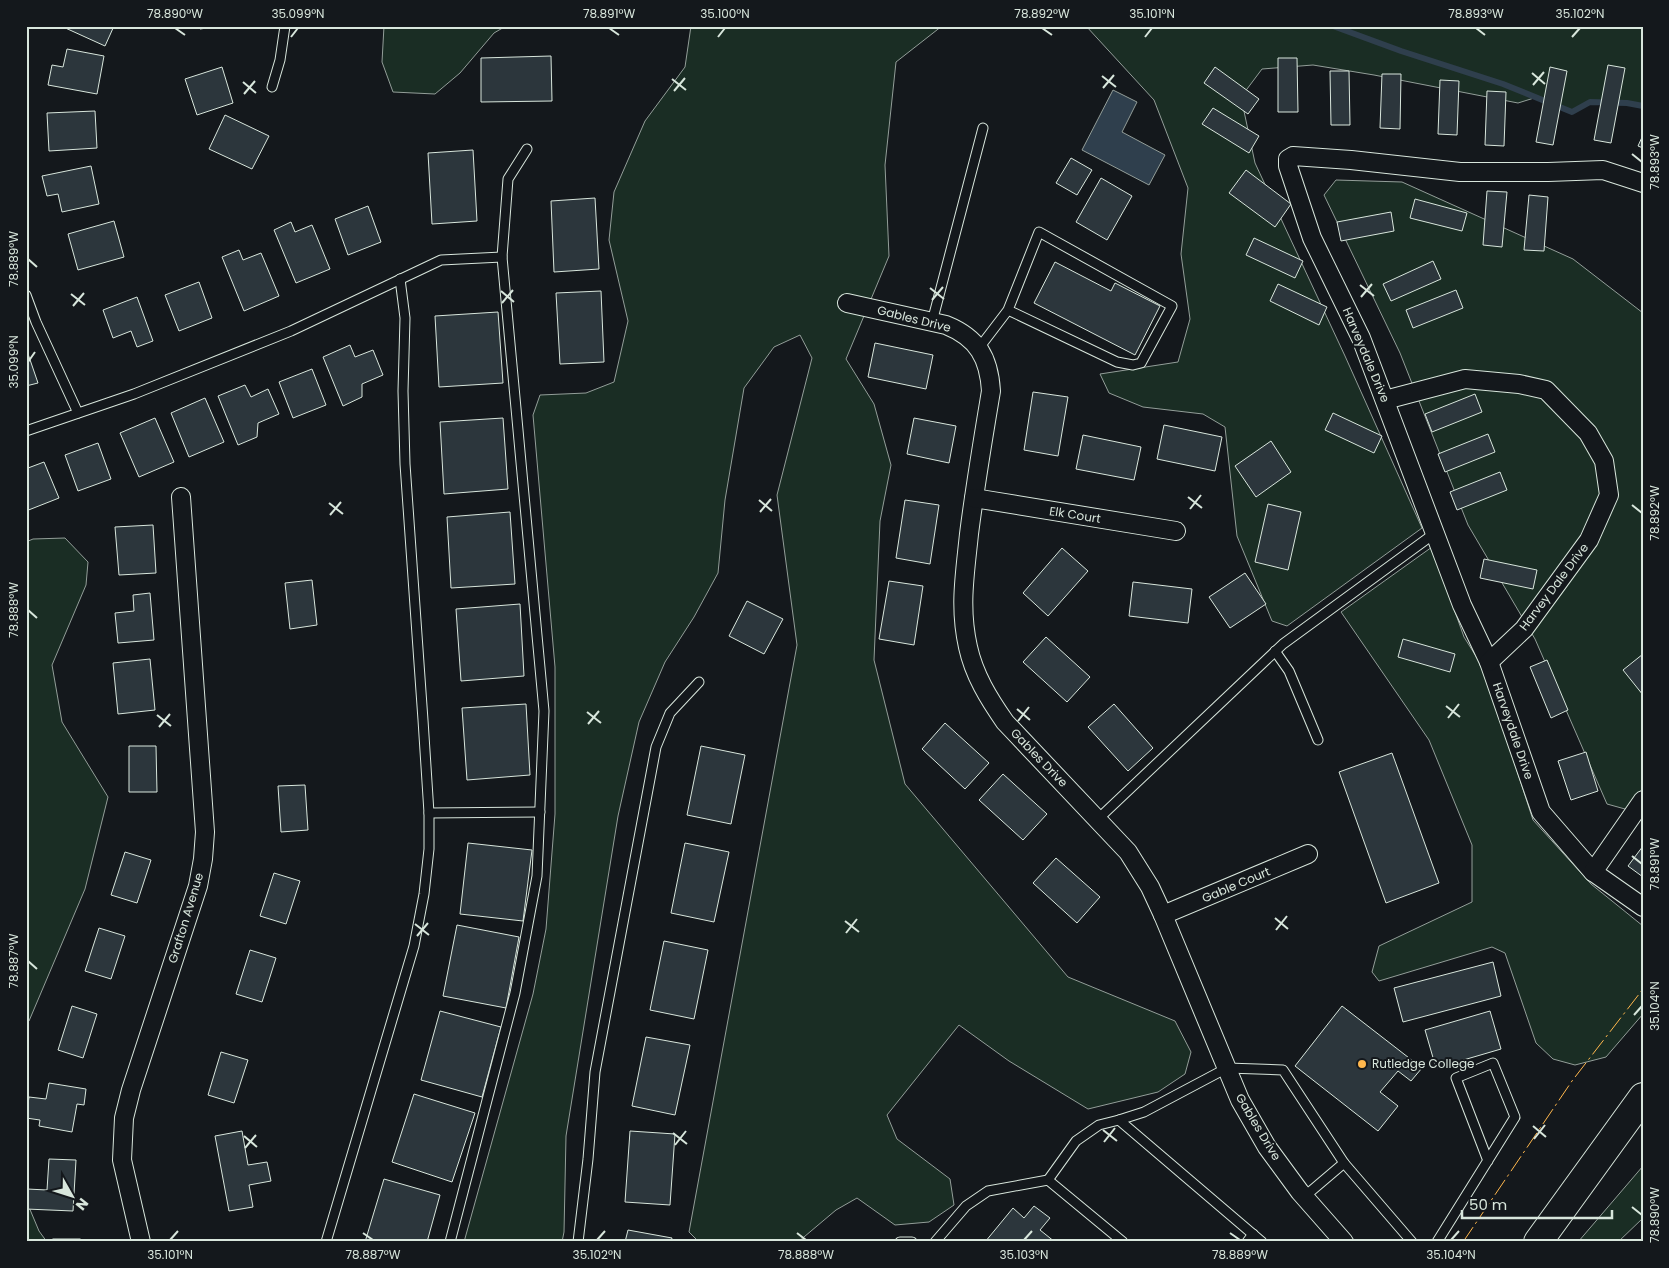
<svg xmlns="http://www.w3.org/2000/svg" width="1669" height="1268" font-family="Poppins,sans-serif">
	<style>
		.green { fill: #1a2d24; stroke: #939e99 }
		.water { fill: #2f3f4d; stroke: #939e99 }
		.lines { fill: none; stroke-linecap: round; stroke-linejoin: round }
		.stream { stroke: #2f3f4d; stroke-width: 6 }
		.building { fill: #2c363c; stroke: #d8e6dc }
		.service-casing { stroke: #d8e6dc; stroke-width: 11 }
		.minor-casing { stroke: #d8e6dc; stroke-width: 20 }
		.primary-casing { stroke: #d8e6dc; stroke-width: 30 }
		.service { stroke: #14181c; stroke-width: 9 }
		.minor { stroke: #14181c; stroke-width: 18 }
		.primary { stroke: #14181c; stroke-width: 28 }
		.power { stroke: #ffb74d; stroke-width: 1; stroke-dasharray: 18 4 2.5 4; stroke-linecap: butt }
		.ticks { fill: none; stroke: #d8e6dc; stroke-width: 2 }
		.poi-dot { fill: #ffb74d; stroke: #14181c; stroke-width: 2 }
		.labels { text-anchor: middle; stroke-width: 4; stroke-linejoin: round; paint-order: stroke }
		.street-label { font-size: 12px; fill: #d8e6dc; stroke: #14181c }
		.poi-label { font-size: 12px; fill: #d8e6dc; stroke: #14181c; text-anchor: start }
		.neatline { fill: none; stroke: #d8e6dc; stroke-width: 2 }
		.ticks-label { font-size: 12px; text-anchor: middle; fill: #d8e6dc }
	</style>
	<rect width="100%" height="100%" fill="#14181c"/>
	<g class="green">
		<polygon points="384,26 506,26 494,33 460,73 435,94 393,92 382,62"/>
		<polygon points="691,26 942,26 896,62 885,165 889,256 846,359 874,404 891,465 880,521 874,660 905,784 1068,977 1175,1021 1191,1052 1185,1074 1158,1092 1088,1109 1009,1061 959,1025 887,1115 897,1139 950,1179 954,1205 929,1222 895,1225 857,1198 836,1210 798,1242 699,1242 689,1232 797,645 777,495 812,358 800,335 774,347 744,388 725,500 718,573 694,617 665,662 639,722 618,816 566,1136 564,1232 562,1242 464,1242 533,994 546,929 555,814 555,667 533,415 540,395 586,393 614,382 628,321 609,240 614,192 645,121 685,67"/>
		<polygon points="1086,26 1643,26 1643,106 1627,103 1591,102 1572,112 1534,98 1518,103 1374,75 1313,65 1262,69 1241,97 1255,163 1345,356 1422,528 1287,626 1272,621 1237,536 1225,427 1203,414 1143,407 1109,393 1100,374 1178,362 1190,319 1181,254 1188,188 1154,100"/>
		<polygon points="1336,180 1402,182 1573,259 1643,313 1643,814 1607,804 1535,639 1468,525 1400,353 1324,195"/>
		<polygon points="65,538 88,562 86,585 52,665 62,722 108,797 85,889 29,1021 26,1023 26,542 33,539"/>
		<polygon points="1432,547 1464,637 1484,669 1533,820 1591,884 1643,926 1643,1014 1606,1057 1575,1065 1553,1059 1536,1043 1505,953 1492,947 1379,981 1372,972 1379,946 1472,902 1472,845 1429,740 1341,612"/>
		<polygon points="1643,1166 1643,1218 1618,1242 1578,1242"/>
		<polygon points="26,1200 39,1231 47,1242 26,1242"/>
	</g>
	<polygon class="water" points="1113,90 1137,102 1122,132 1165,155 1149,185 1082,150"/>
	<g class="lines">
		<polyline class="stream" points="1333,26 1401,51 1503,84 1572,112 1590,102 1627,103 1643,106"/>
	</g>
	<g class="building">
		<polygon points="61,26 114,26 105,46"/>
		<polygon points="200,26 220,26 200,29"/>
		<polygon points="67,49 104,56 97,94 48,85 52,65 63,67"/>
		<polygon points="551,56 552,101 481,102 481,58"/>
		<polygon points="1278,58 1297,58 1298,112 1278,112"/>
		<polygon points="1608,65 1625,68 1611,143 1594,140"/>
		<polygon points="222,67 233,103 197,115 185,79"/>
		<polygon points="1215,67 1259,99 1248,114 1204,83"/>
		<polygon points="1550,67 1567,71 1553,145 1536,142"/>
		<polygon points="1330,71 1349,71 1350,125 1331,125"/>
		<polygon points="1382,74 1401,74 1400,129 1380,128"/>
		<polygon points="1440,80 1459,81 1457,135 1438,134"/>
		<polygon points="1487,91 1506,92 1504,146 1485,145"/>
		<polygon points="1213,108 1259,136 1249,153 1202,124"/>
		<polygon points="95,111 97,148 49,151 47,113"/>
		<polygon points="225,115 269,136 252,169 209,149"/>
		<polygon points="1643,135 1643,148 1638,146"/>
		<polygon points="473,150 477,221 432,224 428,153"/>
		<polygon points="1071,158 1092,170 1077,195 1056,183"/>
		<polygon points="91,166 99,204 62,212 58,194 47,196 42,176"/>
		<polygon points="1246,170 1291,204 1275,227 1229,193"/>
		<polygon points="1101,178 1132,196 1107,240 1076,222"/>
		<polygon points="1487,191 1507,192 1502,247 1483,245"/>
		<polygon points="1529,195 1548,197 1544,251 1524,250"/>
		<polygon points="595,198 599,269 554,272 551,201"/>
		<polygon points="1415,199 1467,213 1462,231 1410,218"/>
		<polygon points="368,206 381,242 348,255 335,219"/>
		<polygon points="1391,212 1394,231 1341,241 1337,222"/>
		<polygon points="114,221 124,257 78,270 68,234"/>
		<polygon points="291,222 295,232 312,225 330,269 296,283 274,230"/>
		<polygon points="1254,238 1303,261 1295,278 1246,255"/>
		<polygon points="239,250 243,260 261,253 279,296 244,311 222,257"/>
		<polygon points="1433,261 1441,279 1391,301 1383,284"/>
		<polygon points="1055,262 1111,291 1115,283 1160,306 1135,355 1034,303"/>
		<polygon points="199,282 212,318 179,331 165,295"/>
		<polygon points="1278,284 1327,307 1319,325 1270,301"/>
		<polygon points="1456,290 1463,308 1413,328 1406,310"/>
		<polygon points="601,291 604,362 560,364 556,293"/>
		<polygon points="137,297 153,341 137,347 131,331 113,338 103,310"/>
		<polygon points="498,312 503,383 439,387 435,316"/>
		<polygon points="875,343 933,355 926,389 868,377"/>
		<polygon points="350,345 355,357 373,350 383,375 362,384 362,397 343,406 323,357"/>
		<polygon points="26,348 38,383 26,386"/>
		<polygon points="312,369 326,405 293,418 279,382"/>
		<polygon points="245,385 251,397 268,389 279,414 258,423 257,437 238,445 218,396"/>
		<polygon points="1033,392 1068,397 1058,456 1024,450"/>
		<polygon points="1475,394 1482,412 1432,432 1425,414"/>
		<polygon points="205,398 224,442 189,457 171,413"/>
		<polygon points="1333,413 1382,436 1374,453 1325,430"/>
		<polygon points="155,418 174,462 139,477 120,433"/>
		<polygon points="503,418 508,489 444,494 440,422"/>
		<polygon points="914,418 956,426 949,463 907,454"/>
		<polygon points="1164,425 1222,437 1215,471 1157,459"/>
		<polygon points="1488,434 1495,452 1445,472 1438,454"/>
		<polygon points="1083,435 1141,447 1134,480 1076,469"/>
		<polygon points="1271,441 1291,472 1256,497 1235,466"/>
		<polygon points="98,443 111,479 78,491 65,455"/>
		<polygon points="44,462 59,498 26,511 28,468"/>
		<polygon points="1500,472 1507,490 1457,510 1450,492"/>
		<polygon points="905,500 939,505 930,564 896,558"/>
		<polygon points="1268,504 1301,512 1288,570 1255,562"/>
		<polygon points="510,512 515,584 451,588 447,517"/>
		<polygon points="153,525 156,573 119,575 115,527"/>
		<polygon points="1062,548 1088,571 1048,616 1023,593"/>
		<polygon points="1484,559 1537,570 1533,589 1480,578"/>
		<polygon points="1245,573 1266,604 1230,628 1209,597"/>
		<polygon points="312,580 317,625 290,629 285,583"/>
		<polygon points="889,581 923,586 914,645 879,639"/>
		<polygon points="1133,582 1192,589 1188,623 1129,616"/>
		<polygon points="150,593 154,640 118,643 115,613 134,611 133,595"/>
		<polygon points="747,601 783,619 764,654 729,636"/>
		<polygon points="520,604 524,676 461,681 456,609"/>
		<polygon points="1046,637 1090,677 1067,702 1023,662"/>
		<polygon points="1403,639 1455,654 1450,672 1398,657"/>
		<polygon points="1643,654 1643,695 1623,670"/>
		<polygon points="150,659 155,710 118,714 113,663"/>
		<polygon points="1547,660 1568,710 1551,718 1530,667"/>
		<polygon points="526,704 530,775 467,780 462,708"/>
		<polygon points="1114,704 1153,748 1128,771 1088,727"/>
		<polygon points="945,723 989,763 965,789 922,749"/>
		<polygon points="129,746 156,746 157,792 129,792"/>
		<polygon points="701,746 745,755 731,824 687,815"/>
		<polygon points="1586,752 1598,791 1571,800 1558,761"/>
		<polygon points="1392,753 1439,883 1386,903 1339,772"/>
		<polygon points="1003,774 1047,814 1023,840 979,800"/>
		<polygon points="305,785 308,830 281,832 278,786"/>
		<polygon points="468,843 532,850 523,921 460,914"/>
		<polygon points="685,843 729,852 714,922 671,913"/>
		<polygon points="1643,846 1643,877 1628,866"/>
		<polygon points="125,852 151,860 137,903 111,895"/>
		<polygon points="1056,858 1100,897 1077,923 1033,883"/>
		<polygon points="274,873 300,881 286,924 260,916"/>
		<polygon points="457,925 519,937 506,1008 443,996"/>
		<polygon points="99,928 125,936 111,979 85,971"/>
		<polygon points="664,941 708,950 694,1019 650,1010"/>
		<polygon points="250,950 276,958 262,1002 236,994"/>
		<polygon points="1493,962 1501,996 1403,1022 1394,988"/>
		<polygon points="72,1006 97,1014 83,1058 58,1050"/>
		<polygon points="1342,1006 1422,1068 1411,1081 1398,1071 1380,1092 1398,1106 1378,1131 1295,1066"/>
		<polygon points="440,1011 501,1027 482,1097 421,1080"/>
		<polygon points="1490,1011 1501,1049 1436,1068 1425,1030"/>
		<polygon points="646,1037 690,1045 675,1115 632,1106"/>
		<polygon points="221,1052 248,1060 234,1103 208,1095"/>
		<polygon points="49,1083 86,1089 84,1105 77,1104 72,1132 39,1126 40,1120 26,1118 29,1097 46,1099"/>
		<polygon points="414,1094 475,1113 452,1182 392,1162"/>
		<polygon points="242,1131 248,1165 267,1162 271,1181 249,1185 253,1207 229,1211 215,1136"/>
		<polygon points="630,1131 675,1134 670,1205 625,1202"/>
		<polygon points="49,1159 76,1160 73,1211 26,1209 27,1189 47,1190"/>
		<polygon points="384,1179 440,1195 427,1242 365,1242"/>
		<polygon points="1034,1206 1050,1218 1040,1230 1055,1242 985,1242 1013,1208 1024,1218"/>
		<polygon points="628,1230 672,1238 671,1242 625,1242"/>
		<rect x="53" y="1239" width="27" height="3"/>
	</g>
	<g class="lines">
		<defs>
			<g id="service">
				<polyline points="272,87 280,60 285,26"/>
				<polyline points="26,295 36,322 78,413"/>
				<polyline points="932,322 983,128"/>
				<polyline points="979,348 1008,310 1039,232 1172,306 1141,363 1133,365 1117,362 1008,310"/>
				<polyline points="26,431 134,394 291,331 441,260 502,257"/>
				<polyline points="1275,651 1289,671 1318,740"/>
				<polyline points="429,813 540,812"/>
				<polyline points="1097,820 1283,644 1435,533"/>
				<polyline points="1119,1120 1262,1242"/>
				<polyline points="1344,1163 1412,1242"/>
				<polyline points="1048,1180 1076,1141 1099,1125 1119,1120 1144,1112 1227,1068 1283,1070 1344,1163 1304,1197"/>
				<polyline points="326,1242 414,946 424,894 429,849 429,813 423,720 405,464 403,391 405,318 400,279"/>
				<polyline points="450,1242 515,993 537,876 544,711 502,257 508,179 527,149"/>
				<polyline points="578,1242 588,1159 595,1072 656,747 670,713 699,682"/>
				<polyline points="900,1242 912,1242"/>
				<polyline points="935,1242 966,1206 988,1191 1048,1180 1123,1242"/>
				<polyline points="1247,1242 1253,1234"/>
				<polyline points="1437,1242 1515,1117 1493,1063 1456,1078 1488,1161"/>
			</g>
			<g id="minor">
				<polyline points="1643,183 1603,170 1548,172 1460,172 1351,160 1293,156 1288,159 1288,166 1312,238 1361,338 1462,605 1489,662 1541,812 1593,872 1643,907"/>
				<path d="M847,303L946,325C978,338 989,358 991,391C983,439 975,486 969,534C965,574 959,607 968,647C974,675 989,699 1005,722L1128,852L1150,887L1163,915L1240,1100L1267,1147L1300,1192L1344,1242"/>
				<polyline points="1385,400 1465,379 1519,384 1546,390 1588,433 1604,461 1609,495 1589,540 1524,629 1489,662"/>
				<polyline points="974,498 1176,531"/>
				<polyline points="1593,872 1643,800"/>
				<polyline points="1163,915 1308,854"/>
				<polyline points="141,1242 122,1160 124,1118 131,1090 198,886 203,859 205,832 181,497"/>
			</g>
			<polyline id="primary" points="1538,1242 1643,1097"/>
		</defs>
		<use href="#service" class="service-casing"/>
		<use href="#minor" class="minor-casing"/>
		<use href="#primary" class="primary-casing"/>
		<use href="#service" class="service"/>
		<use href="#minor" class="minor"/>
		<use href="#primary" class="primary"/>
		<polyline class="power" points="1463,1242 1572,1081 1643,989"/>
	</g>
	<path class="ticks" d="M175,28L185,35M609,28L619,35M1042,28L1052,35M1476,28L1485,35M291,37L298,28M718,37L725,28M1145,37L1152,28M1572,37L1580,28M1532,73L1545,84M1102,76L1116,87M672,79L686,90M243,82L256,93M1533,85L1544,72M1103,88L1114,75M674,91L685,78M244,94L255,81M1632,154L1642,162M28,259L37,267M1360,285L1374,296M930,288L944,299M501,291L514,302M71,294L85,305M1361,297L1372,284M932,300L943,287M502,303L513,290M73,306L84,293M28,362L35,352M1188,497L1202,508M759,500L772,511M329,503L343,514M1632,505L1642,513M1190,509L1201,495M760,512L771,499M330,515L341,502M28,610L37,618M1446,706L1460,717M1017,709L1030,720M587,712L601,723M157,715L171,726M1448,718L1459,704M1018,721L1029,707M588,724L599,711M159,727L170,714M1632,856L1642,864M1275,918L1288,929M845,921L859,932M415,924L429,935M1276,930L1287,916M846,933L857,919M417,936L428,923M28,961L37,969M1634,1015L1642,1006M1533,1126L1546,1137M1103,1130L1117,1141M673,1133L687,1144M244,1136L257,1147M1534,1139L1545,1125M1104,1142L1115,1128M675,1145L686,1131M245,1148L256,1135M1632,1207L1642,1215M363,1233L373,1240M797,1233L806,1240M1230,1233L1240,1240M170,1240L178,1231M597,1240L605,1231M1024,1240L1032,1231M1451,1240L1459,1231"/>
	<circle class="poi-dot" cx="1362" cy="1064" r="5"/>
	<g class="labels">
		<g class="street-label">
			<text transform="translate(914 319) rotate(14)" y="4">Gables Drive</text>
			<text transform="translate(1366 355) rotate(67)" y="4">Harveydale Drive</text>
			<text transform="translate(1075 515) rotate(9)" y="4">Elk Court</text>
			<text transform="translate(1554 587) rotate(-53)" y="4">Harvey Dale Drive</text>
			<text transform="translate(1513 731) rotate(71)" y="4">Harveydale Drive</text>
			<text transform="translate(1039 758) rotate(46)" y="4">Gables Drive</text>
			<text transform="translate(1236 885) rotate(-23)" y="4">Gable Court</text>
			<text transform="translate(186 918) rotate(-73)" y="4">Grafton Avenue</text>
			<text transform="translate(1258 1127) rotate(59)" y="4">Gables Drive</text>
		</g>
		<g class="poi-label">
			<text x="1372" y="1068">Rutledge College</text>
		</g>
	</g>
	<rect width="1669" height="1268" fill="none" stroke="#14181c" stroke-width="55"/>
	<g transform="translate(72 1196) rotate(129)" stroke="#14181c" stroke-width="4" paint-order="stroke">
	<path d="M0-4L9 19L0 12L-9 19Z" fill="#d8e6dc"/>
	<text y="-8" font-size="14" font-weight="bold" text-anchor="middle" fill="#d8e6dc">N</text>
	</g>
	<path d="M1462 1210v8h150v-8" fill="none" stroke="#d8e6dc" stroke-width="2.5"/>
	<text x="1469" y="1210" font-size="15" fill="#d8e6dc" stroke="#14181c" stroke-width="4" paint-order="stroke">50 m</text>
	<rect x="28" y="28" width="1614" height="1212" class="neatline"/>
	<g class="ticks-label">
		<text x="175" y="18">78.890°W</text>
		<text x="298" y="18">35.099°N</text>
		<text x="609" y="18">78.891°W</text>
		<text x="725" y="18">35.100°N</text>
		<text x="1042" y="18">78.892°W</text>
		<text x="1152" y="18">35.101°N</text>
		<text x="1476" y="18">78.893°W</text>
		<text x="1580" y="18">35.102°N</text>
		<text transform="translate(1655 162) rotate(-90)" y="4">78.893°W</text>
		<text transform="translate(14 259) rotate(-90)" y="4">78.889°W</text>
		<text transform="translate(14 362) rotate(-90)" y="4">35.099°N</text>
		<text transform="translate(1655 513) rotate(-90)" y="4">78.892°W</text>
		<text transform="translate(14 610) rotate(-90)" y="4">78.888°W</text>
		<text transform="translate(1655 864) rotate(-90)" y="4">78.891°W</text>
		<text transform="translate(14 961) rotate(-90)" y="4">78.887°W</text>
		<text transform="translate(1655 1006) rotate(-90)" y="4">35.104°N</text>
		<text transform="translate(1655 1215) rotate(-90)" y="4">78.890°W</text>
		<text x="170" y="1259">35.101°N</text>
		<text x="373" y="1259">78.887°W</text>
		<text x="597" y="1259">35.102°N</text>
		<text x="806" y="1259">78.888°W</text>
		<text x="1024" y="1259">35.103°N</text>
		<text x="1240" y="1259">78.889°W</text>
		<text x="1451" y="1259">35.104°N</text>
	</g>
</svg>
